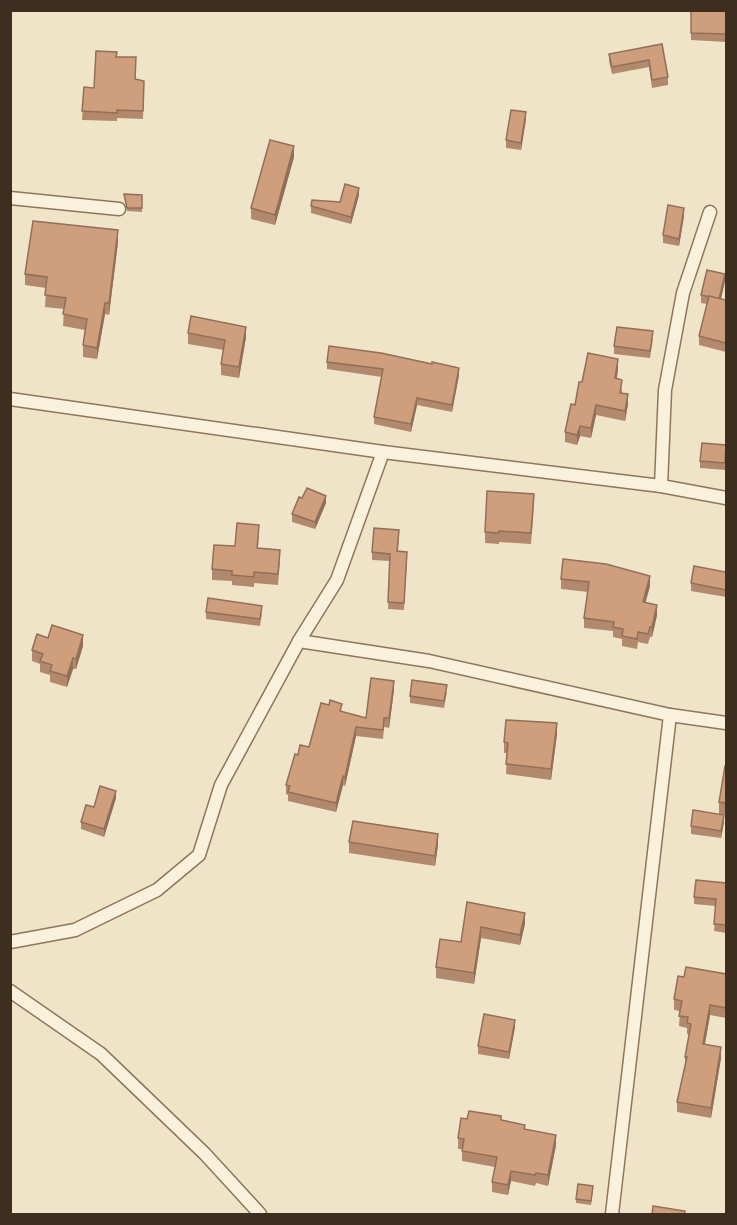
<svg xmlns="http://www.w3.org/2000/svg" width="737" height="1225" font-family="'Crimson Pro',serif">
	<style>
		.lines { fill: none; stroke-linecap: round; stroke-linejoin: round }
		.minor-casing { stroke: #8d765c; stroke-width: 15 }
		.minor { stroke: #faf1dc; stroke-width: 12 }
		.wall { fill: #b2896c }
		.shaded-wall { fill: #916f58 }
		.building { fill: #cf9f7d; stroke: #916f58; stroke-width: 1.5 }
	</style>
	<rect width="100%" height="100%" fill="#f0e4c8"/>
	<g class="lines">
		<defs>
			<g id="minor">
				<polyline points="10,198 119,209"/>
				<polyline points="10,399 383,452 661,486 726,498"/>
				<polyline points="661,486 665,390 683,293 710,212"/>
				<polyline points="299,641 337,580 383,452"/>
				<polyline points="10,942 75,930 157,890 199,855 221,785 299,641 429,661 670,715 726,723"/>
				<polyline points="10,991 101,1054 205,1154 260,1214"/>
				<polyline points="612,1214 670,715"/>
			</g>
		</defs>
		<use href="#minor" class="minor-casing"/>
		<use href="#minor" class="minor"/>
	</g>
	<g class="wall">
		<polygon points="726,11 726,42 691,40 691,33"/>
		<polygon points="662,44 668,77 668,85 652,88 649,67 612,74 609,61 609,54"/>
		<polygon points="117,57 135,79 144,81 143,119 117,118 117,121 82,120 84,87 94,88"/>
		<polygon points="526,119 521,150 506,148 506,140"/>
		<polygon points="294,157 275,225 251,219 251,208"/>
		<polygon points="124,194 142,195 142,212 127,211"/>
		<polygon points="359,195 351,224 311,213 311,206 340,202"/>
		<polygon points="684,216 679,246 663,243 663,235"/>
		<polygon points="118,242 109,315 105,314 97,359 83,357 83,345 85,330 63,326 64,309 45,307 46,288 25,285 25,274"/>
		<polygon points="725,281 721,299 726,300 726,352 699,345 699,336 707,304 701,303 701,295"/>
		<polygon points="188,333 246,337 239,378 221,375 221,364 224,350 188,344"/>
		<polygon points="653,339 650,358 614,354 614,346"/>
		<polygon points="327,362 459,375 452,412 417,405 411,432 374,424 374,417 382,377 327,369"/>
		<polygon points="618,369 617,379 622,390 622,393 628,404 625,421 596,415 591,438 580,436 577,445 565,442 565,432 582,382"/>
		<polygon points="726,445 725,470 700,468 700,461"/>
		<polygon points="302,498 326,503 315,529 292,522 292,514"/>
		<polygon points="534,505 531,544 499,542 499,544 485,543 485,532"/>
		<polygon points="259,535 258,548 280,561 278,585 254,583 254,587 232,585 232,581 212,580 212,569 235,546"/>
		<polygon points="399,538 398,551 407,559 404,610 388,609 390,561 372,560 372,552"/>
		<polygon points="726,572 726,597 691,591 691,583"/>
		<polygon points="561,579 650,586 645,603 657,615 652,637 650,637 648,644 638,642 637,649 622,646 622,639 613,637 613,631 584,628 584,618 588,592 561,589"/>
		<polygon points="206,612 262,613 260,626 206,619"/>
		<polygon points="48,638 83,646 76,669 73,669 67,687 50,682 50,675 40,672 40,664 32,661 32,650"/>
		<polygon points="394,690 389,728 384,727 383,739 356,736 345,786 343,785 336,812 288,801 288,795 286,794 286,785 298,755 309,747 329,705 342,712 366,718"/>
		<polygon points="447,692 444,708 410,703 410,696"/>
		<polygon points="557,734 551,780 506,774 507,753 504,753 504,742"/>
		<polygon points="726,766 726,815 719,814 719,802"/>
		<polygon points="116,798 104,837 81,829 81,822 94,807"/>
		<polygon points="724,822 721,838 691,834 691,826"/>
		<polygon points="349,842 438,845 435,866 349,853"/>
		<polygon points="726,883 726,933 714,931 716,906 694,904 694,897"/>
		<polygon points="467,902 525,924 520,945 481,938 474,984 436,978 436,967 461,942"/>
		<polygon points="726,974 726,1018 710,1015 705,1044 721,1058 711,1118 677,1112 677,1102 685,1064 685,1057 689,1034 687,1034 687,1028 679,1026 680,1011 674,1010 674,999 684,977"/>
		<polygon points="515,1027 509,1059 478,1054 478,1046"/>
		<polygon points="467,1119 501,1120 525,1129 556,1145 548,1186 536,1183 535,1186 511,1181 508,1195 492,1192 492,1182 495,1167 462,1161 462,1149 458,1149 458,1138"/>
		<polygon points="593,1190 591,1205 576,1203 576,1199"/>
	</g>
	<g class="shaded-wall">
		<polygon points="526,112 526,119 521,150 521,143"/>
		<polygon points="294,146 294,157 275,225 275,215"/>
		<polygon points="359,188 359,195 351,224 351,217"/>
		<polygon points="684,208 684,216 679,246 679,239"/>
		<polygon points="118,230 118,242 109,315 109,303"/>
		<polygon points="725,274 725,281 719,307 719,299"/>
		<polygon points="105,303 105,314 97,359 97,348"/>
		<polygon points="246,327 246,337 239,378 239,367"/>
		<polygon points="618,359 618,369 615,388 615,378"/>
		<polygon points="459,368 459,375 452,412 452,405"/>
		<polygon points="628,394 628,404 625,421 625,411"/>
		<polygon points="417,398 417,405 411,432 411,424"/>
		<polygon points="596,405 596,415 591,438 591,428"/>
		<polygon points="580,426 580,436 577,445 577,435"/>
		<polygon points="326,496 326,503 315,529 315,522"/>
		<polygon points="650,576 650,586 643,612 643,602"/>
		<polygon points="657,605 657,615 652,637 652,627"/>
		<polygon points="83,635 83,646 76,669 76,659"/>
		<polygon points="73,658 73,669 67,687 67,676"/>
		<polygon points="394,681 394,690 389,728 389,718"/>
		<polygon points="557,723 557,734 551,780 551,769"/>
		<polygon points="356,727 356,736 345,786 345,777"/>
		<polygon points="343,776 343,785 336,812 336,803"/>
		<polygon points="116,791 116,798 104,837 104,829"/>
		<polygon points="724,815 724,822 721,838 721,831"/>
		<polygon points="438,834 438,845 435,866 435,856"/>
		<polygon points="525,913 525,924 520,945 520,935"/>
		<polygon points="481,927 481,938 474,984 474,973"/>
		<polygon points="710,1005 710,1015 703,1054 703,1044"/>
		<polygon points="515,1020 515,1027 509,1059 509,1052"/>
		<polygon points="721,1047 721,1058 711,1118 711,1108"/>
		<polygon points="556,1135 556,1145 548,1186 548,1175"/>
		<polygon points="511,1171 511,1181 508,1195 508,1185"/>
	</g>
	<g class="building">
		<polygon points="691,10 726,11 726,34 691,33"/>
		<polygon points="662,44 668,77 652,80 649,60 612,67 609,54"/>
		<polygon points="96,51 117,52 116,57 136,57 135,79 144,81 143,111 117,110 117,113 82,111 84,87 94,88"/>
		<polygon points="511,110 526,112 521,143 506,140"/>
		<polygon points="270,140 294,146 275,215 251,208"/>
		<polygon points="345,184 359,188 351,217 311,206 312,200 340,202"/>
		<polygon points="124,194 142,195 142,208 127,208"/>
		<polygon points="668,205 684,208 679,239 663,235"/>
		<polygon points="33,221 118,230 109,303 105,303 97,348 83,345 87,319 63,314 66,298 45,295 47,277 25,274"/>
		<polygon points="707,270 725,274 719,299 701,295"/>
		<polygon points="709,296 726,300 726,343 699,336"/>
		<polygon points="191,316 246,327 239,367 221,364 225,340 188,333"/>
		<polygon points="617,327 653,331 650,351 614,346"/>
		<polygon points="329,346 381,353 432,364 432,362 459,368 452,405 417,398 411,424 374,417 383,369 327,362"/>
		<polygon points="588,353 618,359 615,378 622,380 620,393 628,394 625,411 596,405 591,428 580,426 577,435 565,432 571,404 575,405 579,382 582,382"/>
		<polygon points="702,443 726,445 725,463 700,461"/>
		<polygon points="307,488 326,496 315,522 292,514 299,497 302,498"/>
		<polygon points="487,491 534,494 531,533 499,531 499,533 485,532"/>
		<polygon points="237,523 259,525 257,548 280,550 278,574 254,572 254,577 232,575 232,571 212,569 214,545 235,546"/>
		<polygon points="374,528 399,530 397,551 407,552 404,603 388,602 390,554 372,552"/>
		<polygon points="563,559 606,564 650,576 643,602 657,605 652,627 650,627 648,634 638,632 637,639 622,636 623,629 613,627 614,622 584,618 589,582 561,579"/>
		<polygon points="694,566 726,572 726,590 691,583"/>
		<polygon points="208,598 262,606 260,619 206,612"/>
		<polygon points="52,625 83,635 76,659 73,658 67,676 50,671 52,665 40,661 43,654 32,650 37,634 48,638"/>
		<polygon points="371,678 394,681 389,718 384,718 383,730 356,727 345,777 343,776 336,803 288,792 290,786 286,785 295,754 298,755 300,745 309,747 321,703 329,705 330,700 342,704 340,711 366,718"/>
		<polygon points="412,680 447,685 444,701 410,696"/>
		<polygon points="506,720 557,723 551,769 506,764 508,743 504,742"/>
		<polygon points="725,766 726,766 726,803 719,802"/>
		<polygon points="100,786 116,791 104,829 81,822 86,805 94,807"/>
		<polygon points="693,810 724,815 721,831 691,826"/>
		<polygon points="353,821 438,834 435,856 349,842"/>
		<polygon points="696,880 726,883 726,925 714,924 716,899 694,897"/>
		<polygon points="467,902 525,913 520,935 481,927 474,973 436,967 440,939 461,942"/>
		<polygon points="686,967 726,974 726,1008 710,1005 703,1044 721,1047 711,1108 677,1102 687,1057 685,1057 691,1024 687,1023 688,1017 679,1016 682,1001 674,999 678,976 684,977"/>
		<polygon points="484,1014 515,1020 509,1052 478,1046"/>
		<polygon points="469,1111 501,1116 501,1120 525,1125 524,1129 556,1135 548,1175 536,1173 535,1175 511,1171 508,1185 492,1182 497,1157 462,1151 464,1139 458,1138 461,1118 467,1119"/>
		<polygon points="578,1184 593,1186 591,1201 576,1199"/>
		<polygon points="653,1206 685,1211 684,1215 652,1215"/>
	</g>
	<rect width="737" height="1225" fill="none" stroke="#3d2e20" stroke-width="24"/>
</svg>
